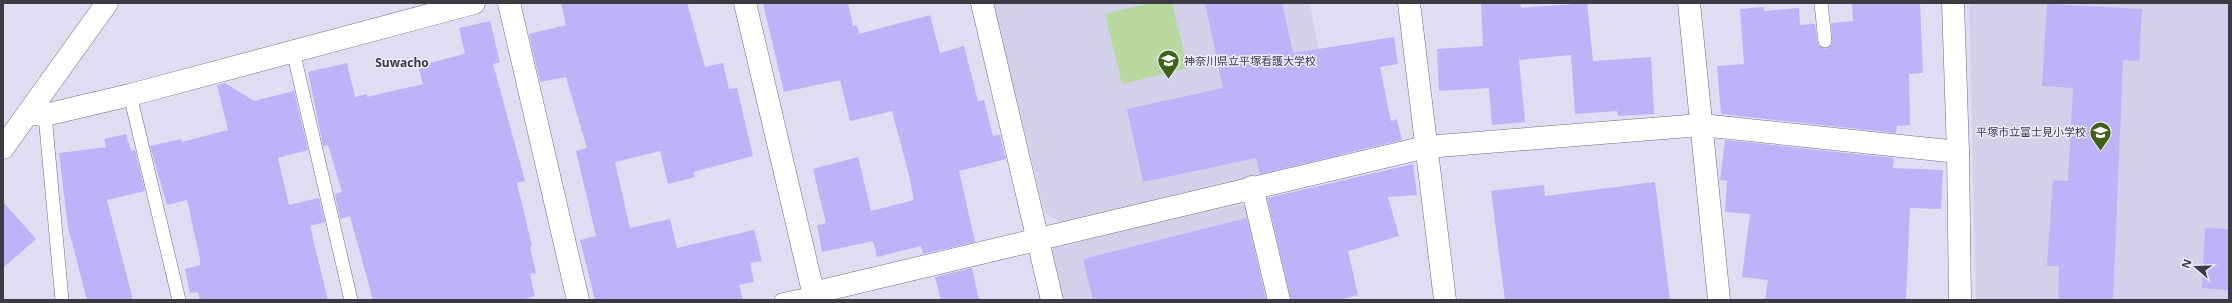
<svg xmlns="http://www.w3.org/2000/svg" width="2232" height="303" font-family="'Open Sans','Noto Sans JP',sans-serif">
	<style>
		.built { fill: #d3d0ea }
		.green { fill: #b8d89f }
		.building { fill: #bdb3f9 }
		.lines { fill: none; stroke-linecap: round; stroke-linejoin: round }
		.lane-casing { stroke: #716f80; stroke-width: 14 }
		.street-casing { stroke: #716f80; stroke-width: 23 }
		.secondary-casing { stroke: #716f80; stroke-width: 23 }
		.lane { stroke: #fff; stroke-width: 13 }
		.street { stroke: #fff; stroke-width: 22 }
		.secondary { stroke: #fff; stroke-width: 22 }
		.labels { text-anchor: middle; stroke-width: 3; stroke-linejoin: round; paint-order: stroke }
		.poi-label { font-size: 11px; fill: #3c3b43; stroke: #edebfe; text-anchor: start }
		.neighbourhood-label { font-size: 12px; font-weight: bold; fill: #3c3b43; stroke: #edebfe }
	</style>
	<rect width="100%" height="100%" fill="#dfddf1"/>
	<g class="built">
		<polygon points="993,3 1309,3 1342,158 1062,223 1044,212"/>
		<polygon points="1969,3 2229,3 2229,300 1976,300"/>
		<polygon points="1238,203 1248,208 1270,300 1064,300 1052,251 1058,240"/>
	</g>
	<polygon class="green" points="1150,3 1172,3 1188,68 1122,84 1105,14"/>
	<g class="building">
		<polygon points="561,3 687,3 705,67 723,63 729,89 737,88 753,156 693,172 695,177 668,184 660,151 615,162 630,228 670,219 677,248 754,230 762,261 750,263 754,282 739,285 743,300 595,300 580,240 596,236 576,151 587,148 566,77 540,82 529,34 566,25"/>
		<polygon points="763,3 848,3 853,26 857,25 859,34 930,15 940,53 964,46 978,101 984,100 993,136 1000,135 1006,159 959,171 975,242 923,254 921,246 877,257 873,241 822,252 817,225 826,223 813,169 858,157 871,211 914,200 909,175 892,111 850,121 840,80 784,92"/>
		<polygon points="1205,3 1282,3 1293,53 1394,37 1398,64 1380,67 1391,121 1397,119 1402,140 1260,174 1256,158 1143,182 1127,109 1223,88"/>
		<polygon points="1481,3 1520,3 1521,8 1587,3 1593,61 1651,57 1654,114 1618,116 1617,111 1575,114 1571,55 1519,60 1525,122 1492,125 1489,88 1439,91 1437,49 1483,46"/>
		<polygon points="1852,3 1920,3 1923,73 1909,74 1910,125 1897,126 1896,133 1721,114 1717,66 1744,64 1740,9 1764,7 1764,11 1799,8 1800,25 1815,24 1818,45 1825,49 1832,44 1831,23 1853,21"/>
		<polygon points="2047,4 2142,9 2139,61 2123,60 2113,300 2058,300 2059,266 2047,266 2053,180 2068,181 2073,88 2042,86"/>
		<polygon points="490,21 500,62 493,64 525,181 517,183 532,246 530,247 536,273 530,274 535,296 521,300 373,300 350,216 340,219 335,194 342,192 328,145 323,146 308,72 347,63 355,97 367,94 367,97 423,84 418,66 465,54 459,28"/>
		<polygon points="225,83 254,101 294,91 308,150 278,158 289,205 319,198 325,222 310,226 328,300 200,300 198,292 190,293 185,269 200,265 200,259 187,200 167,205 150,146 181,139 182,142 228,130 217,85"/>
		<polygon points="126,134 131,151 135,150 145,191 107,200 133,300 87,300 68,227 59,153 106,147 104,139"/>
		<polygon points="1725,140 1894,158 1893,168 1943,170 1941,209 1910,208 1906,300 1765,300 1768,280 1742,277 1750,214 1725,212 1727,181 1720,180"/>
		<polygon points="1413,164 1417,195 1388,197 1399,236 1348,251 1358,295 1339,300 1291,300 1267,198"/>
		<polygon points="1655,182 1670,300 1505,300 1491,191 1544,185 1545,196"/>
		<polygon points="3,202 36,239 3,268"/>
		<polygon points="1247,218 1266,300 1093,300 1083,259"/>
		<polygon points="2205,228 2229,229 2229,290 2202,288"/>
		<polygon points="972,268 979,300 941,300 935,277"/>
	</g>
	<g class="lines">
		<defs>
			<g id="lane">
				<polyline points="1821,3 1825,41"/>
				<polyline points="293,51 351,300"/>
				<polyline points="130,95 179,300"/>
				<polyline points="45,115 62,300"/>
				<polyline points="781,300 813,293"/>
			</g>
			<g id="street">
				<polyline points="509,3 578,300"/>
				<polyline points="982,3 1052,300"/>
				<polyline points="1409,3 1445,300"/>
				<polyline points="1689,3 1719,300"/>
				<polyline points="1953,3 1958,152 1960,300"/>
				<polyline points="1252,187 1279,300"/>
				<polyline points="813,293 1426,147 1701,125 1958,152"/>
			</g>
			<g id="secondary">
				<polyline points="745,3 815,300"/>
				<polyline points="28,114 45,115 130,95 474,3"/>
				<polyline points="3,148 107,3"/>
			</g>
		</defs>
		<use href="#lane" class="lane-casing"/>
		<use href="#street" class="street-casing"/>
		<use href="#secondary" class="secondary-casing"/>
		<use href="#lane" class="lane"/>
		<use href="#street" class="street"/>
		<use href="#secondary" class="secondary"/>
	</g>
	<defs>
		<symbol id="university-pin" viewBox="-11 -11 22 30"><path d="M0 17L-7.5 6A9.5 9.5 0 1 1 7.5 6Z" fill="#3f6118" stroke="#edebfe"/><path d="M0-5L7-2L0 1L-7-2ZM-4 1L0 2.5L4 1V4Q0 6-4 4Z" fill="#fff"/></symbol>
		<symbol id="school-pin" viewBox="-11 -11 22 30"><path d="M0 17L-7.5 6A9.5 9.5 0 1 1 7.5 6Z" fill="#3f6118" stroke="#edebfe"/><path d="M0-5L7-2L0 1L-7-2ZM-4 1L0 2.5L4 1V4Q0 6-4 4Z" fill="#fff"/></symbol>
	</defs>
	<g fill-rule="evenodd">
		<use href="#university-pin" x="1156" y="48" width="25" height="34"/>
		<use href="#school-pin" x="2088" y="120" width="25" height="34"/>
	</g>
	<g class="labels">
		<g class="poi-label">
			<text x="1184" y="65">神奈川県立平塚看護大学校</text>
			<text x="2086" y="136" text-anchor="end">平塚市立富士見小学校</text>
		</g>
		<g class="neighbourhood-label">
			<text x="402" y="67">Suwacho</text>
		</g>
	</g>
	<rect width="2232" height="303" fill="none" stroke="#3c3b43" stroke-width="8"/>
	<g transform="translate(2196 267) rotate(290)" stroke="#edebfe" stroke-width="3" paint-order="stroke">
	<path d="M0-3L7 15L0 10L-7 15Z" fill="#3c3b43"/>
	<text y="-6" font-size="11" font-weight="bold" text-anchor="middle" fill="#3c3b43">N</text>
	</g>
</svg>
